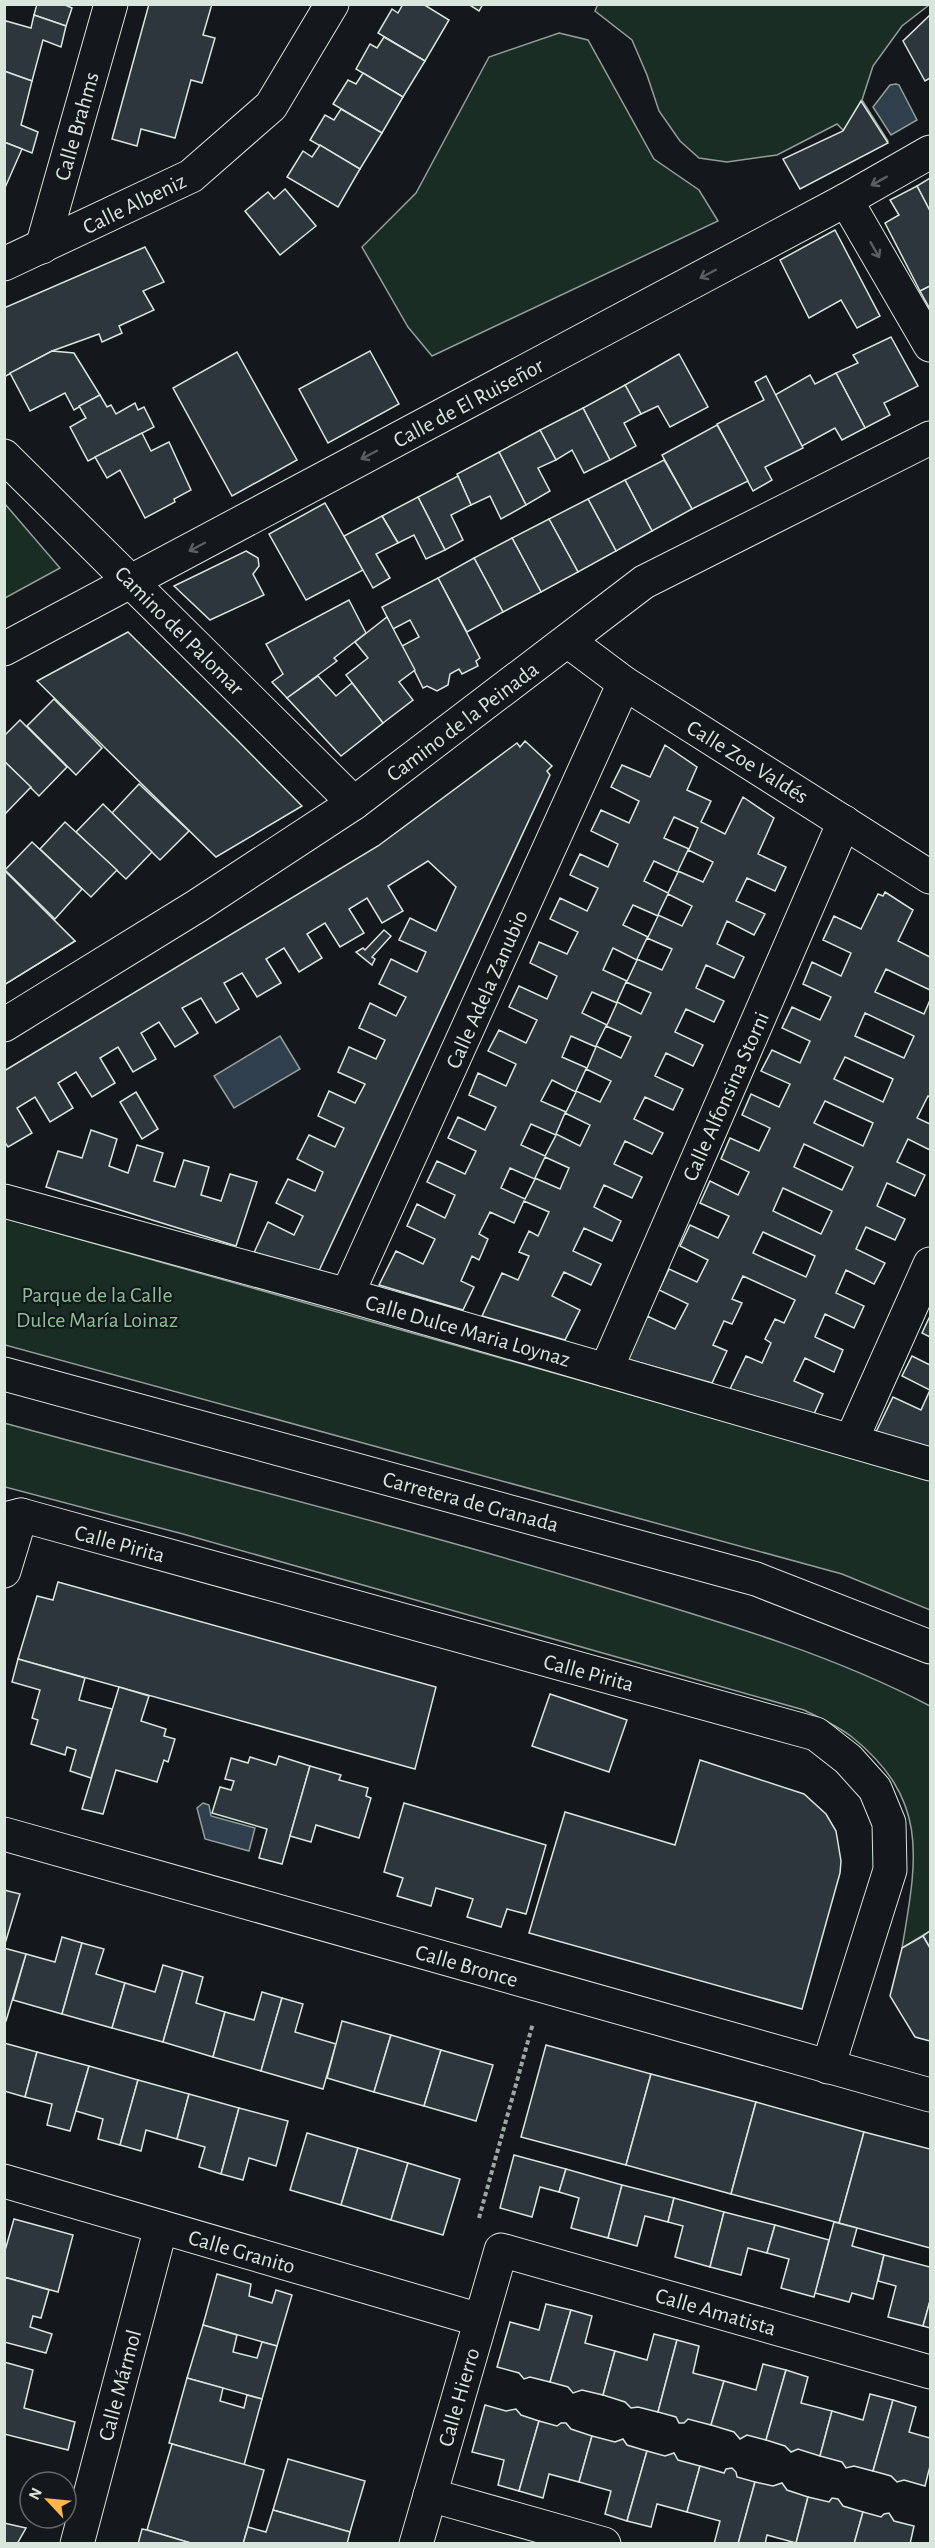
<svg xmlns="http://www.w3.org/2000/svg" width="935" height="2548" font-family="'Alegreya Sans',sans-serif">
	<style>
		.green { fill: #1a2d24; stroke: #939e99; stroke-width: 1.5 }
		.water { fill: #2f3f4d; stroke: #939e99; stroke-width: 1.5 }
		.building { fill: #2c363c; stroke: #d8e6dc; stroke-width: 1.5; fill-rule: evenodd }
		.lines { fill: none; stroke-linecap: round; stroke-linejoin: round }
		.minor-casing { stroke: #d8e6dc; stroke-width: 35 }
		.tertiary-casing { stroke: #d8e6dc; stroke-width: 35 }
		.trunk-casing { stroke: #d8e6dc; stroke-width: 35 }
		.path { stroke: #9da8a2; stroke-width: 4; stroke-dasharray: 4.5 3; stroke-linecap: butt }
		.minor { stroke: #14181c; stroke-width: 33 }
		.tertiary { stroke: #14181c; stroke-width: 33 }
		.trunk { stroke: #14181c; stroke-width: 33 }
		.oneway { stroke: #59605f }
		.labels { text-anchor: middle; stroke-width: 4.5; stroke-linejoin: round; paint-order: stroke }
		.street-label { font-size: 22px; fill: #d8e6dc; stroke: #14181c }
		.park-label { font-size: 22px; fill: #8ac095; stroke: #14181c }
	</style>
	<rect width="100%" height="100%" fill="#14181c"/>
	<g class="green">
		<polygon points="598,4 929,5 902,26 873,66 862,100 888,141 867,154 837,124 777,155 727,162 699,158 680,141 659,111 647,75 632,40 595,11"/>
		<polygon points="559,33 588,40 654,159 699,190 718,221 432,356 408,327 362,247 416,193 489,57"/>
		<polygon points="5,504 60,568 5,598 4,598"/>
		<polygon points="4,1218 930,1479 930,1610 842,1574 5,1345"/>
		<path d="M4,1423C202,1477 401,1526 597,1585C710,1619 825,1651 930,1706V1931L902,1948C917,1859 930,1800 852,1737C838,1726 820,1718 804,1710L183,1534L5,1487Z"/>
	</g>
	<g class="water">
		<polygon points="896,84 899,85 917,120 891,135 873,107 890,85"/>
		<polygon points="280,1036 300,1069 234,1108 214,1076"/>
		<polygon points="203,1803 209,1805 211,1816 255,1828 249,1851 205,1839 197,1808"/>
	</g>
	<g class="building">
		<polygon points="37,4 63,4 72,8 66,26 34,15"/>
		<polygon points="149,4 212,4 203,35 215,38 202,83 191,80 175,138 141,129 137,146 112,139"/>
		<polygon points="403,4 423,4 449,20 425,61 378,33 392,9 398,13"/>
		<polygon points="468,4 483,4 479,11"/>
		<polygon points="34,15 66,26 61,47 43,40 32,81 4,71 4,26 6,21 31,28"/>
		<polygon points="930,15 930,78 925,81 903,41"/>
		<polygon points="384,37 425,61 403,97 356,69 370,44 377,48"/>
		<polygon points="4,71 32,81 21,125 38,132 32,153 4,142"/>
		<polygon points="363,73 403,97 382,133 333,104 348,80 356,84"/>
		<polygon points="861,101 888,143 800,189 783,159 843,131"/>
		<polygon points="341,109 382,133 360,169 310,140 325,115 334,120"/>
		<polygon points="4,142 22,149 4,190"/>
		<polygon points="320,145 360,169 338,207 287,177 303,151 312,157"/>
		<polygon points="930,178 930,211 917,186"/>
		<polygon points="917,186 930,211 930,286 920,291 885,223 899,215 890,200"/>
		<polygon points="285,189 316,226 280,255 245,211 268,192 274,199"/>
		<polygon points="835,230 880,316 857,328 841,300 809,318 780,260"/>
		<polygon points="145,247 164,282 143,291 154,310 119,326 122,333 102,342 99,334 52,351 4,377 4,308"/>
		<polygon points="930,286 930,309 920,291"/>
		<polygon points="891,337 918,386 884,403 890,415 865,428 836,373 858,363 853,355"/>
		<polygon points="52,351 74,353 100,395 74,410 65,393 30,411 10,373"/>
		<polygon points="370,351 399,404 328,443 299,389"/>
		<polygon points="237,352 297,460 232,496 173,388"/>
		<polygon points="679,354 708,407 670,427 658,406 641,414 625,385"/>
		<polygon points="836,373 865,428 842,440 835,428 802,446 775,395 810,375 815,384"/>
		<polygon points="766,376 803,448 765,467 772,480 753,491 717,424 764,400 755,382"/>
		<polygon points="625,385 641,414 624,423 636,446 610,460 583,408"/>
		<polygon points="100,395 107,407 111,405 116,414 135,403 138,410 144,407 154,427 88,461 70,427 86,418 79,406"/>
		<polygon points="583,408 610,460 584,473 572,450 556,460 540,430"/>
		<polygon points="717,425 748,481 692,509 662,455"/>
		<polygon points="540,430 556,460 538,468 550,491 526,505 499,452"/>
		<polygon points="142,433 151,451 169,442 191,490 174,499 175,502 145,518 120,470 107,478 95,457"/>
		<polygon points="499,452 526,505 501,519 490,496 471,505 457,474"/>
		<polygon points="664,460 692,509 652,531 625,480"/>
		<polygon points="458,476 471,505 451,515 463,540 445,550 418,497"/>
		<polygon points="625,480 652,531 616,551 588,499"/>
		<polygon points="418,497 445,550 426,559 414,535 398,543 382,516"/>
		<polygon points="588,499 616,551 578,572 549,519"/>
		<polygon points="325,503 363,570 306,600 269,534"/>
		<polygon points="382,516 398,543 376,554 390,578 373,588 344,536"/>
		<polygon points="549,519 578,572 541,592 512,538"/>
		<polygon points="512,538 541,592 503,612 474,558"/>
		<polygon points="246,551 258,558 259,566 253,574 264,595 210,620 174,586"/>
		<polygon points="474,558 503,612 467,632 438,578"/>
		<polygon points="438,578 480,658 476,661 478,666 462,674 459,669 450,674 448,685 437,691 427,686 423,688 402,646 419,637 410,620 393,629 382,607"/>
		<polygon points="349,600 366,633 334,658 337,661 287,698 272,682 283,674 266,644"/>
		<polygon points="387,617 415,670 399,682 413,700 383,723 346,675 368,658 355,642"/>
		<polygon points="128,632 236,739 302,806 216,857 37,681"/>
		<polygon points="318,676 336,696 352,683 383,723 341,756 287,698"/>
		<polygon points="54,699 102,748 76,775 27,726"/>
		<polygon points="20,720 67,767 39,796 4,761 4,736"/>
		<polygon points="525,741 552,766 547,771 550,775 317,1275 253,1255 268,1222 294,1235 303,1216 276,1203 288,1179 315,1191 323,1172 297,1159 309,1135 335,1147 344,1128 318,1116 329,1091 355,1103 365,1084 338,1072 349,1047 376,1059 385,1040 359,1028 370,1003 396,1016 406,997 379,984 391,959 417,972 426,952 399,940 410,918 436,931 456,887 428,861 388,886 403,911 382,923 367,898 349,909 364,933 340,947 325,923 307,934 322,958 299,972 284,948 266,959 281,983 257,997 242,973 224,983 239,1009 216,1023 201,998 182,1008 198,1033 175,1047 159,1022 141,1033 156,1059 133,1072 118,1047 100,1058 115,1083 92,1097 76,1072 58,1083 73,1108 50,1122 35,1097 17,1108 32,1133 8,1147 4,1141 4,1071 378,846 517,743 520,747"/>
		<path d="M665,745L697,767L687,790L711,801L701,822L725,834L743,797L774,818L758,854L786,867L775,891L747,878L736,901L765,914L754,935L727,921L717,944L744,957L734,978L706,965L696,988L724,1001L714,1022L686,1009L675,1032L703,1045L693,1066L666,1053L655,1076L683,1089L673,1110L645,1097L634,1119L663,1133L652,1154L625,1141L614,1164L642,1177L632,1198L604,1185L594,1207L621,1221L612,1241L584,1228L573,1251L601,1264L591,1285L564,1272L552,1296L580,1310L565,1340L482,1316L502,1273L518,1280L529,1256L519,1252L529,1231L538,1236L549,1212L524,1201L514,1223L490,1212L479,1234L488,1239L479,1260L472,1256L461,1281L474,1287L463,1310L379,1285L396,1251L423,1264L435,1239L407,1226L417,1204L445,1218L455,1195L427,1182L437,1161L465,1174L476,1151L448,1138L458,1117L485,1130L496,1107L469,1095L478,1073L506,1086L516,1064L488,1051L499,1030L526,1043L537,1020L509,1007L519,986L547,999L557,976L530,963L539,942L567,954L578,932L550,919L560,898L587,911L598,888L570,875L580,854L608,867L618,844L591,831L601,810L629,823L639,801L611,787L622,765L650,777ZM674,817L698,828L689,849L664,838ZM688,850L713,862L703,882L678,871ZM654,861L678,872L668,893L644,881ZM668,894L692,906L682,926L658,915ZM633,905L658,916L648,937L623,925ZM647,938L672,949L662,970L637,959ZM613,948L637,960L627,981L603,970ZM626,982L651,993L641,1014L617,1002ZM592,992L617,1003L607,1025L582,1013ZM606,1026L631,1037L621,1058L596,1046ZM571,1036L596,1047L587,1068L562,1057ZM586,1069L611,1081L600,1102L576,1091ZM552,1080L576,1092L566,1112L541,1101ZM565,1113L590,1125L580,1146L556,1134ZM531,1124L556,1135L545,1156L521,1145ZM545,1157L569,1168L560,1189L535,1178ZM510,1168L535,1179L525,1199L501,1188Z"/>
		<polygon points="4,761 31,787 5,814 4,814"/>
		<polygon points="139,784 189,831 160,860 112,813"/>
		<polygon points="103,804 152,852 126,879 76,832"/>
		<polygon points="65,822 117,870 91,897 40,849"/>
		<polygon points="32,842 82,889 55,919 5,870"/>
		<polygon points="4,870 75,941 4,985"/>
		<polygon points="4,870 75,941 4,985"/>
		<path d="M885,892L913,910L898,941L930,957V990L886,969L875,992L924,1014L930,1000V1097L928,1096L917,1118L930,1124V1150L908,1139L897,1162L925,1175L915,1196L887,1183L877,1206L905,1219L895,1240L866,1227L856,1249L885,1263L874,1284L846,1270L836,1293L864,1306L854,1328L825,1314L815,1337L843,1350L834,1372L805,1358L794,1381L823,1394L814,1414L730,1389L746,1356L762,1363L771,1343L765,1339L775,1319L784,1323L795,1300L743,1276L732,1299L742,1303L732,1324L724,1321L713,1345L727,1351L712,1383L627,1359L647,1316L675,1329L688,1304L659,1290L669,1269L697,1282L708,1260L680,1246L690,1225L718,1238L729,1216L700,1203L710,1181L738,1195L749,1172L721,1159L730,1138L759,1151L770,1128L742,1115L751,1094L779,1107L790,1084L761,1071L772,1050L800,1063L810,1041L782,1028L792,1007L820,1020L831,997L803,984L812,962L841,976L851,953L823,940L834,916L861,929L878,894L883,896ZM865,1013L914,1036L904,1058L855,1036ZM845,1057L893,1079L883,1102L834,1079ZM825,1101L873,1123L863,1146L814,1123ZM804,1144L853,1167L842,1190L794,1167ZM783,1188L832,1211L821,1234L773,1211ZM763,1232L815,1256L806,1277L753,1253Z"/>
		<polygon points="384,930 391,936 372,957 375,959 372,965 356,952 363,948 365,950"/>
		<polygon points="136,1092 158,1129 142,1139 120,1102"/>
		<polygon points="91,1130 117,1139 109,1166 128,1173 137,1145 163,1153 154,1181 175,1187 184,1160 209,1167 201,1195 221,1201 230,1174 257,1182 236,1246 46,1187 58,1151 82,1158"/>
		<polygon points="930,1316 930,1337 922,1333"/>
		<polygon points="912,1356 930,1365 930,1448 876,1432 893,1397 921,1410 930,1390 902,1376"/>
		<polygon points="58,1582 436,1687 415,1769 18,1659 37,1596 53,1600"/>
		<polygon points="18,1659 85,1678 79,1700 112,1709 91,1778 70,1771 76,1750 67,1747 65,1755 31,1744 38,1720 32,1718 40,1690 12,1682"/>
		<polygon points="119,1687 149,1696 141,1721 166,1729 164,1736 175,1739 168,1762 164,1760 157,1782 116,1770 103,1814 82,1809"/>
		<polygon points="550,1694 627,1720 609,1772 532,1746"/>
		<polygon points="279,1756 310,1766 282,1864 259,1858 267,1829 212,1813 220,1787 231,1790 234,1781 225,1779 231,1758 248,1763 250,1757 276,1765"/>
		<polygon points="700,1760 804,1794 826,1814 836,1831 841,1861 840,1873 802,2009 529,1933 565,1812 675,1845"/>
		<polygon points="310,1766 341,1775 339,1780 368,1788 366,1796 371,1798 359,1838 316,1825 311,1842 290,1836"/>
		<polygon points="404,1803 546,1845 526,1914 507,1909 501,1927 467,1917 473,1899 436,1888 431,1906 397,1896 403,1878 384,1872"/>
		<polygon points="4,1890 20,1894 4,1947"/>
		<polygon points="930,1931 930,1948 923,1936"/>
		<polygon points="923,1936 930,1948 930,2041 915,2037 890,1996 902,1948"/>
		<polygon points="62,1937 82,1943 62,2014 13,2000 26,1954 55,1962"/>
		<polygon points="82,1943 104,1949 96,1974 125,1983 112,2028 62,2014"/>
		<polygon points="4,1948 26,1954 6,2021 4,2021"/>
		<polygon points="163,1965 183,1971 163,2042 112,2028 125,1983 155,1992"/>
		<polygon points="183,1971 203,1977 196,2003 225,2012 213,2057 163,2042"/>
		<polygon points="262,1992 282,1998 261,2071 213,2057 225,2012 254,2020"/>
		<polygon points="282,1998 303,2004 295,2032 336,2044 323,2089 261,2071"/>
		<polygon points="342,2021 391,2035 374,2092 327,2078"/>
		<polygon points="391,2035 441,2050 424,2106 374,2092"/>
		<polygon points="4,2043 37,2052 25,2097 4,2091"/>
		<polygon points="546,2045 651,2074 626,2165 521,2137"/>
		<polygon points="441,2050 493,2065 476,2121 424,2106"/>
		<polygon points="37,2052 89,2066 70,2131 47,2125 52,2104 25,2097"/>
		<polygon points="89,2066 138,2080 120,2145 98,2139 103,2119 76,2111"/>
		<polygon points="651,2074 756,2102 731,2194 626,2165"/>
		<polygon points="138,2080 189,2094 177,2139 146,2130 141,2151 120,2145"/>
		<polygon points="189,2094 239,2108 221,2174 199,2167 205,2147 177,2139"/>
		<polygon points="756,2102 864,2132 839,2223 731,2194"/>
		<polygon points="239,2108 288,2121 276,2166 249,2158 243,2180 221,2174"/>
		<polygon points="864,2132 930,2149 930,2248 839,2223"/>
		<polygon points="307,2133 358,2148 341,2205 290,2190"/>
		<polygon points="358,2148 408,2163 391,2220 341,2205"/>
		<polygon points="514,2155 566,2169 559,2192 540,2187 532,2217 500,2208"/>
		<polygon points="408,2163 460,2179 443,2235 391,2220"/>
		<polygon points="566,2169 622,2185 608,2238 571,2228 579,2198 559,2192"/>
		<polygon points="622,2185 674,2198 668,2222 645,2216 637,2246 608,2238"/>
		<polygon points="674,2198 724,2212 710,2267 675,2257 683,2226 668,2222"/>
		<polygon points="724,2212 775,2225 767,2253 748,2248 741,2275 710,2267"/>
		<polygon points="14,2219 73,2235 58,2292 4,2277 4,2254"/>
		<polygon points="834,2222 857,2228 852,2246 884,2255 873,2299 852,2293 849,2302 815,2293"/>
		<polygon points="775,2225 829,2240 814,2297 781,2288 789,2259 767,2253"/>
		<polygon points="884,2255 930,2267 930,2301 923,2326 888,2317 896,2286 878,2281"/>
		<polygon points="217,2274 251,2284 249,2296 272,2303 276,2290 292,2295 277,2346 203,2325"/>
		<polygon points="4,2277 49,2290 41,2318 33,2316 30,2327 52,2334 46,2353 4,2342"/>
		<polygon points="930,2301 930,2328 923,2326"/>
		<polygon points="546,2304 571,2310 550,2382 530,2377 524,2379 519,2373 497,2367 510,2322 539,2330"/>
		<polygon points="571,2310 592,2316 585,2343 615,2351 603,2395 582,2390 573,2393 568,2387 550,2382"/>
		<polygon points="203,2325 237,2335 233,2352 257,2358 262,2342 277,2346 262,2399 187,2378"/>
		<polygon points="654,2334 677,2340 658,2412 638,2407 631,2408 625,2402 603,2395 615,2351 647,2360"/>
		<polygon points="677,2340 699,2346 693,2373 724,2381 711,2425 688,2419 684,2423 679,2423 676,2417 658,2412"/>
		<polygon points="4,2362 33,2370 24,2408 75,2422 68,2450 4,2434"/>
		<polygon points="763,2364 786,2370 766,2440 747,2435 740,2439 734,2432 711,2425 724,2381 756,2390"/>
		<polygon points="786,2370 808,2377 801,2403 832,2411 820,2456 798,2449 791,2452 785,2446 766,2440"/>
		<polygon points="187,2378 223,2388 220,2401 244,2408 247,2395 262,2399 244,2465 169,2443"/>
		<polygon points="870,2394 893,2400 873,2471 854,2466 846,2468 842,2462 820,2456 832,2411 863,2420"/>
		<polygon points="893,2400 916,2407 909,2432 930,2438 930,2466 925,2486 904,2480 897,2482 891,2476 873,2471"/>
		<polygon points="485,2405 506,2411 516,2409 521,2415 539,2421 519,2491 498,2485 504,2460 472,2452"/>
		<polygon points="539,2421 557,2426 561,2423 566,2423 571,2429 592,2436 579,2482 549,2474 543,2498 519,2491"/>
		<polygon points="592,2436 615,2442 623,2439 627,2445 647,2451 627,2521 605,2514 611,2491 579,2482"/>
		<polygon points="172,2444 264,2470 243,2544 194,2544 147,2530"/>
		<polygon points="647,2451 665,2456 674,2453 678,2460 700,2466 687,2512 657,2504 651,2527 627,2521"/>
		<polygon points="288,2459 365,2481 350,2532 273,2510"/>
		<polygon points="700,2466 724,2473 726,2469 732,2468 736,2472 737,2477 755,2482 738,2544 714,2544 720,2521 687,2512"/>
		<polygon points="755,2482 773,2486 782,2483 787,2490 808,2497 796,2543 767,2535 765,2544 738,2544"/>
		<polygon points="808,2497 829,2502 832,2498 838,2499 843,2506 863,2512 854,2544 796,2543"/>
		<polygon points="273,2510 350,2532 347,2544 243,2544 248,2527 266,2532"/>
		<polygon points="863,2512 881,2517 884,2514 889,2513 894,2521 914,2526 910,2544 854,2544"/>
		<polygon points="4,2523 26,2528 17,2544 4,2544"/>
		<polygon points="142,2529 147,2530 194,2544 138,2544"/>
	</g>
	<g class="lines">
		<defs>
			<g id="minor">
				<polyline points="846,200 930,345"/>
				<polyline points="42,247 111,4"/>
				<polyline points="4,264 191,176 271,106 332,4"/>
				<polyline points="4,456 354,803"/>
				<polyline points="568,641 624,683 930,877"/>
				<polyline points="4,649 846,200 930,152"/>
				<polyline points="4,1201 347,1295 930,1464"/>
				<polyline points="347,1295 624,683"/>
				<polyline points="606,1370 844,822"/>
				<polyline points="851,1441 930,1264"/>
				<polyline points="4,1519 21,1515 816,1734 848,1759 875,1789 889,1823 890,1870 828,2067"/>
				<polyline points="4,1571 21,1515"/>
				<polyline points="4,1834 930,2095"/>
				<polyline points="4,2181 480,2320"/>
				<polyline points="430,2495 604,2544"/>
				<polyline points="77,2544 161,2227"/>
				<polyline points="416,2544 501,2250 930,2372"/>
			</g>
			<polyline id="tertiary" points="4,1025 197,906 354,803 644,582 930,438"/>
			<polyline id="trunk" points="4,1374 756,1579 930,1647"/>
		</defs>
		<use href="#minor" class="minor-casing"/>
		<use href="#tertiary" class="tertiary-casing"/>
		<use href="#trunk" class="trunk-casing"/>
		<polyline class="path" points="479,2218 533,2023"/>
		<use href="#minor" class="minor"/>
		<use href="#tertiary" class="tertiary"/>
		<use href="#trunk" class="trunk"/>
	</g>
	<defs><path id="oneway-shaft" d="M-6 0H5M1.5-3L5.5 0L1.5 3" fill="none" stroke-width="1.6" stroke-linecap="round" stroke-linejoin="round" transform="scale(1.5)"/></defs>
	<g class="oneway">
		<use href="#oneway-shaft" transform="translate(879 181) rotate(151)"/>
		<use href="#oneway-shaft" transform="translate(875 250) rotate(60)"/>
		<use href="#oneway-shaft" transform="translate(708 274) rotate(152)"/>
		<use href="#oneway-shaft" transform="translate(369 455) rotate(152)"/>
		<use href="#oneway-shaft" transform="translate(197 547) rotate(152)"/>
	</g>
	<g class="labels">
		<g class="street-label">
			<text transform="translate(76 126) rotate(-74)" y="8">Calle Brahms</text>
			<text transform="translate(134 203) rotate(-26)" y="8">Calle Albeniz</text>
			<text transform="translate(468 402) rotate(-28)" y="8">Calle de El Ruiseñor</text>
			<text transform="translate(180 630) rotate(45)" y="8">Camino del Palomar</text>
			<text transform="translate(462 721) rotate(-37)" y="8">Camino de la Peinada</text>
			<text transform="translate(748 761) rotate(32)" y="8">Calle Zoe Valdés</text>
			<text transform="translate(486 989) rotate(-66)" y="8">Calle Adela Zanubio</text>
			<text transform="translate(725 1096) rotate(-66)" y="8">Calle Alfonsina Storni</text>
			<text transform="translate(468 1330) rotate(16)" y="8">Calle Dulce Maria Loynaz</text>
			<text transform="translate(471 1501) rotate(15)" y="8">Carretera de Granada</text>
			<text transform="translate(120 1543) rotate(15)" y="8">Calle Pirita</text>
			<text transform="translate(589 1672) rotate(15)" y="8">Calle Pirita</text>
			<text transform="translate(467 1965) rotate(16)" y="8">Calle Bronce</text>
			<text transform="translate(242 2251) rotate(16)" y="8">Calle Granito</text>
			<text transform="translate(716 2311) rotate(16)" y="8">Calle Amatista</text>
			<text transform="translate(119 2385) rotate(-75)" y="8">Calle Mármol</text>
			<text transform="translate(458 2397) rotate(-74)" y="8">Calle Hierro</text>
		</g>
		<g class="park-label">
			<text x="97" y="1302">Parque de la Calle<tspan x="97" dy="25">Dulce María Loinaz</tspan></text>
		</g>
	</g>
	<rect width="935" height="2548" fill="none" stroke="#d8e6dc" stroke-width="12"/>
	<g transform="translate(48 2500) rotate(296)"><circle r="28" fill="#14181c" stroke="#626a69" stroke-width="1.5"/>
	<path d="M0-4.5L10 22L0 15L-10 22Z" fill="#ffb74d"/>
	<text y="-9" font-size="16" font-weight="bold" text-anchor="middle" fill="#d8e6dc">N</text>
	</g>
</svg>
